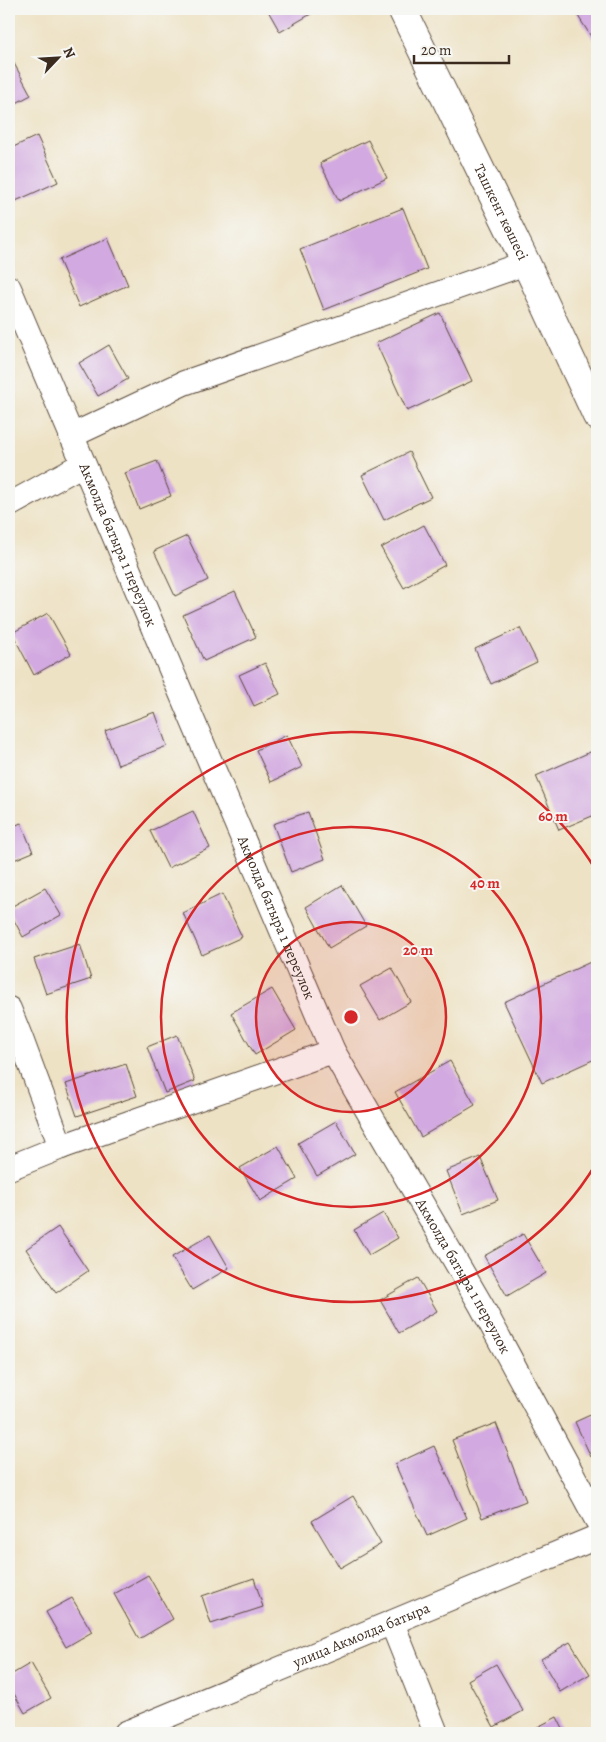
<svg xmlns="http://www.w3.org/2000/svg" width="606" height="1742" font-family="Alegreya,serif">
	<style>
		.building { fill: #d2a9e0 }
		.lines { fill: none; stroke-linecap: round; stroke-linejoin: round }
		.street-casing { stroke: #564637; stroke-width: 26 }
		.secondary-casing { stroke: #564637; stroke-width: 30 }
		.street { stroke: #fff; stroke-width: 24 }
		.secondary { stroke: #fff; stroke-width: 28 }
		.ring { fill: none; stroke: #d62828; stroke-width: 2.5 }
		.labels { text-anchor: middle; stroke-width: 4; stroke-linejoin: round; paint-order: stroke }
		.street-label { font-size: 15px; fill: #3b2a1e; stroke: #f6f6f2 }
		.centre { fill: #d62828; stroke: #f6f6f2; stroke-width: 2.5 }
		.ring-label { font-size: 15px; text-anchor: middle; font-weight: bold; fill: #d62828; stroke: #f6f6f2; stroke-width: 4; stroke-linejoin: round; paint-order: stroke }
	</style>
	<rect width="100%" height="100%" fill="#f6f6f2"/>
	<filter id="ink" filterUnits="userSpaceOnUse"><feTurbulence type="fractalNoise" baseFrequency=".02" numOctaves="2"/><feDisplacementMap in="SourceGraphic" scale="10" xChannelSelector="R" yChannelSelector="G"/><feConvolveMatrix kernelMatrix="1 2 1 2 8 2 1 2 1" color-interpolation-filters="sRGB"/></filter>
	<filter id="wash" filterUnits="userSpaceOnUse"><feTurbulence type="fractalNoise" baseFrequency=".0096" numOctaves="4" result="noise"/><feDisplacementMap in="SourceGraphic" scale="20" xChannelSelector="R" yChannelSelector="G"/><feGaussianBlur stdDeviation="1.12" result="paint"/><feColorMatrix in="noise" values="0 0 0 0 0 0 0 0 0 0 0 0 0 0 0 0 0 1.4 0 .05"/><feComposite in="paint" operator="in"/></filter>
	<g filter="url(#wash)">
		<rect width="100%" height="100%" fill="#eee2c5"/>
		<g id="blocks">
			<g class="building">
				<polygon points="267,9 315,9 316,11 280,32"/>
				<polygon points="582,9 597,9 597,39 594,41 576,13"/>
				<polygon points="9,54 31,95 9,107"/>
				<polygon points="37,136 58,182 9,204 9,149"/>
				<polygon points="368,140 387,178 339,201 320,163"/>
				<polygon points="403,208 427,269 324,310 300,249"/>
				<polygon points="108,238 128,285 79,307 59,260"/>
				<polygon points="440,313 472,381 407,411 376,343"/>
				<polygon points="109,345 128,379 98,396 79,363"/>
				<polygon points="409,452 431,497 384,520 362,475"/>
				<polygon points="157,461 171,496 139,509 125,473"/>
				<polygon points="424,525 445,565 404,588 381,548"/>
				<polygon points="187,536 208,580 175,596 154,551"/>
				<polygon points="235,591 256,637 204,661 183,615"/>
				<polygon points="48,613 71,654 34,675 12,633"/>
				<polygon points="520,628 537,662 491,684 475,649"/>
				<polygon points="265,663 280,694 254,706 239,675"/>
				<polygon points="155,712 167,746 118,765 105,731"/>
				<polygon points="287,735 302,767 271,782 256,750"/>
				<polygon points="597,749 597,814 559,830 536,776"/>
				<polygon points="193,811 210,848 168,868 150,831"/>
				<polygon points="308,812 325,859 291,872 273,824"/>
				<polygon points="21,823 33,852 9,862 9,828"/>
				<polygon points="342,885 366,926 329,948 306,907"/>
				<polygon points="45,888 61,915 23,937 9,911 9,908"/>
				<polygon points="222,894 242,937 202,955 183,913"/>
				<polygon points="80,944 91,979 46,994 34,959"/>
				<polygon points="597,959 597,1058 542,1083 504,1002"/>
				<polygon points="392,968 411,1002 380,1020 360,986"/>
				<polygon points="272,989 296,1030 255,1055 231,1013"/>
				<polygon points="177,1035 195,1081 165,1093 147,1047"/>
				<polygon points="450,1061 475,1105 421,1137 395,1092"/>
				<polygon points="126,1064 137,1096 77,1116 66,1084"/>
				<polygon points="336,1121 355,1154 317,1176 298,1143"/>
				<polygon points="278,1146 297,1179 260,1201 240,1168"/>
				<polygon points="480,1157 498,1200 463,1214 446,1171"/>
				<polygon points="383,1213 398,1238 369,1255 354,1230"/>
				<polygon points="58,1227 88,1271 56,1293 26,1249"/>
				<polygon points="523,1234 546,1273 507,1296 484,1256"/>
				<polygon points="210,1235 229,1268 192,1290 172,1257"/>
				<polygon points="418,1278 437,1311 399,1333 380,1300"/>
				<polygon points="597,1412 597,1454 591,1457 575,1422"/>
				<polygon points="496,1423 526,1501 482,1518 452,1440"/>
				<polygon points="434,1446 467,1518 427,1536 395,1464"/>
				<polygon points="353,1496 381,1544 340,1568 312,1521"/>
				<polygon points="148,1575 173,1619 139,1639 114,1594"/>
				<polygon points="254,1578 263,1607 211,1624 202,1596"/>
				<polygon points="72,1598 92,1632 66,1647 46,1612"/>
				<polygon points="570,1642 590,1674 560,1692 541,1659"/>
				<polygon points="31,1663 51,1698 25,1713 9,1685 9,1676"/>
				<polygon points="496,1664 523,1711 494,1727 468,1680"/>
				<polygon points="557,1717 565,1733 526,1733"/>
			</g>
		</g>
	</g>
	<g filter="url(#ink)">
		<use href="#blocks" fill-opacity="0" stroke="#564637" stroke-width="1"/>
		<g class="lines">
			<defs>
				<g id="street">
					<path id="s1" d="M9,288L333,1051L481,1305L597,1520"/>
					<polyline points="71,436 184,383 526,263"/>
					<polyline points="9,505 83,464"/>
					<polyline points="9,1009 21,1039 61,1147"/>
					<polyline points="9,1168 61,1147 333,1051"/>
					<polyline points="392,1623 436,1733"/>
					<path id="s2" d="M126,1733L597,1537"/>
				</g>
				<g id="secondary">
					<path id="s3" d="M402,9L526,263L597,416"/>
				</g>
			</defs>
			<use href="#street" class="street-casing"/>
			<use href="#secondary" class="secondary-casing"/>
			<use href="#street" class="street"/>
			<use href="#secondary" class="secondary"/>
		</g>
	</g>
	<circle cx="351" cy="1017" r="95" fill="#d62828" fill-opacity=".12"/>
	<g class="ring">
		<circle cx="351" cy="1017" r="95"/>
		<circle cx="351" cy="1017" r="190"/>
		<path d="M597 1162A285 285 0 1 1 597 872"/>
	</g>
	<g class="labels">
		<g class="street-label">
			<text dy="5" stroke="none"><textPath href="#s3" startOffset="226">Ташкент көшесі</textPath></text>
			<text dy="5" stroke="none"><textPath href="#s1" startOffset="279">Акмолда батыра 1 переулок</textPath></text>
			<text dy="5" stroke="none"><textPath href="#s1" startOffset="684">Акмолда батыра 1 переулок</textPath></text>
			<text dy="5" stroke="none"><textPath href="#s1" startOffset="1089">Акмолда батыра 1 переулок</textPath></text>
			<text dy="5" stroke="none"><textPath href="#s2" startOffset="255">улица Акмолда батыра</textPath></text>
		</g>
	</g>
	<circle cx="351" cy="1017" r="8" class="centre"/>
	<g class="ring-label">
		<text x="553" y="821">60 m</text>
		<text x="485" y="888">40 m</text>
		<text x="418" y="955">20 m</text>
	</g>
	<rect width="606" height="1742" fill="none" stroke="#f6f6f2" stroke-width="30"/>
	<g transform="translate(58 58) rotate(65)" stroke="#f6f6f2" stroke-width="4" paint-order="stroke">
	<path d="M0-4L9 19L0 12L-9 19Z" fill="#3b2a1e"/>
	<text y="-8" font-size="14" font-weight="bold" text-anchor="middle" fill="#3b2a1e">N</text>
	</g>
	<path d="M414 55v8h95v-8" fill="none" stroke="#3b2a1e" stroke-width="2.5"/>
	<text x="421" y="55" font-size="15" fill="#3b2a1e" stroke="#f6f6f2" stroke-width="4" paint-order="stroke">20 m</text>
</svg>
